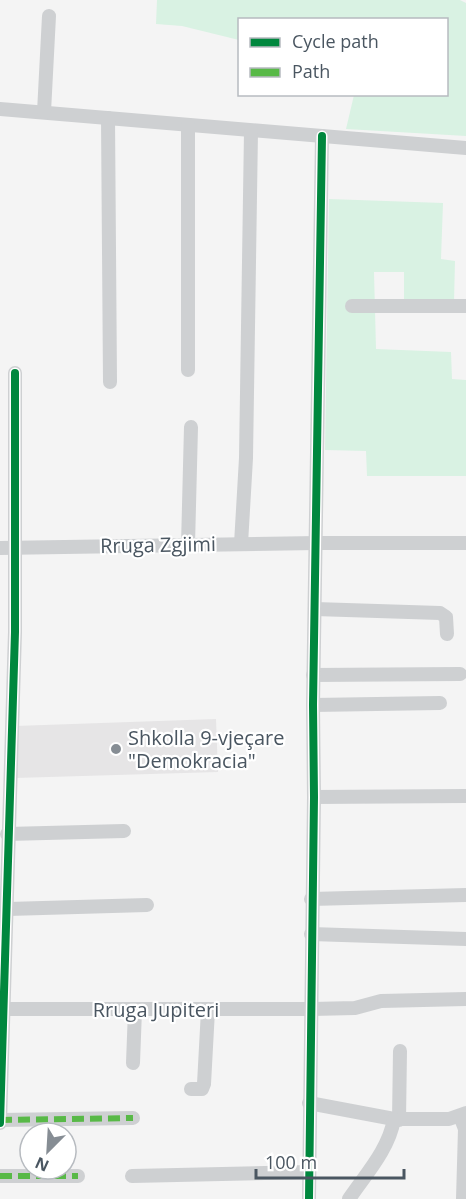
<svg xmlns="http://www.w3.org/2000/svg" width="466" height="1199" font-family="'Open Sans',sans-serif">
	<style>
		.education { fill: #e6e5e6 }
		.green { fill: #d9f2e3 }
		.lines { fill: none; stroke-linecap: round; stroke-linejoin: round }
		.minor { stroke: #ced0d2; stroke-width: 14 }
		.quiet { stroke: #58b947; stroke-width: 6; stroke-dasharray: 12 6; stroke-linecap: butt }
		.cycleway-casing { stroke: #fff; stroke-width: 11 }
		.cycleway { stroke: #00873e; stroke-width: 8 }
		.poi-dot { fill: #868d94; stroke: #fff; stroke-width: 2 }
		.labels { text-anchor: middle; stroke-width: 4.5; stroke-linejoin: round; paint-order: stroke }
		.street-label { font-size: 20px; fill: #4a5661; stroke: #fff }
		.poi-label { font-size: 20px; fill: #4a5661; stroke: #fff; text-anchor: start }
	</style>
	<rect width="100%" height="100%" fill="#f4f4f4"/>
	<polygon class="education" points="216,719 218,772 15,778 15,726"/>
	<g class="green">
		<polygon points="157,0 460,0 466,3 466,136 346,129 354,95 446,94 446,20 240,20 239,40 182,26 156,24"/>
		<polygon points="329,199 443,203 441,259 455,261 454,302 404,302 404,272 374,272 376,349 451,352 452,379 466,380 466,476 367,476 366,451 325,450"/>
	</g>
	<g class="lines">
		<g class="minor">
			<polyline points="0,109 466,148"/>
			<polyline points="44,112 49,16"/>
			<polyline points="108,118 110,382"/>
			<polyline points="188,125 188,370"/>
			<polyline points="352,306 466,306"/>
			<polyline points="241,544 246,458 251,131"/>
			<polyline points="188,545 191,427"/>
			<polyline points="0,548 317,543 466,543"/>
			<polyline points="315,609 440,613 446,617 447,634"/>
			<polyline points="313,675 460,674"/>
			<polyline points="313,705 440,703"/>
			<polyline points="314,797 466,796"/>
			<polyline points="7,834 124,831"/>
			<polyline points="311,899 466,895"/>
			<polyline points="8,909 147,905"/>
			<polyline points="311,934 466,939"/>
			<polyline points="0,1009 312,1009 355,1008 381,1001 466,999"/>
			<polyline points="133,1063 135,1010"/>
			<polyline points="191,1089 202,1089 204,1084 208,1010"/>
			<polyline points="309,1103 394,1119 449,1119 466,1113"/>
			<polyline points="460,1116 465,1129 463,1199"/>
			<polyline points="0,1120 133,1118"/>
			<polyline points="399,1120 400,1051"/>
			<polyline points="0,1123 15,632 15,373"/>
			<polyline points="0,1176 78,1176"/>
			<polyline points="132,1176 309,1172"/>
			<polyline points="309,1199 314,797 313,705 322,136"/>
			<path d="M349,1199C366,1174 389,1149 394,1119"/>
		</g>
		<g class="quiet">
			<polyline points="0,1120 133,1118"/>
			<polyline points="0,1176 78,1176"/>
		</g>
		<defs>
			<g id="cycleway">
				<polyline points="0,1123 15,632 15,373"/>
				<polyline points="309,1199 314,797 313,705 322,136"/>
			</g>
		</defs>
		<use href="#cycleway" class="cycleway-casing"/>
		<use href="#cycleway" class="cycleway"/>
	</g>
	<circle class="poi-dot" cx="116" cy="749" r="6"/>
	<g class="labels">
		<g class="street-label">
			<text transform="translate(158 545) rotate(-1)" y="7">Rruga Zgjimi</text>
			<text x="156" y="1017">Rruga Jupiteri</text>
		</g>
		<g class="poi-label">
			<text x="128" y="745">Shkolla 9-vjeçare<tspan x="128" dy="23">"Demokracia"</tspan></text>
		</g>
	</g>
	<rect x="238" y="18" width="210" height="78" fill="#ffffff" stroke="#b7bbc0" stroke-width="1.5"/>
	<rect x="250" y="38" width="30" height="9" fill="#00873e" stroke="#b7bbc0" stroke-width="1.5"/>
	<text x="292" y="48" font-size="18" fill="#4a5661">Cycle path</text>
	<rect x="250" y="68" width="30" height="9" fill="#58b947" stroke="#b7bbc0" stroke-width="1.5"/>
	<text x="292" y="78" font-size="18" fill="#4a5661">Path</text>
	<g transform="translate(48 1151) rotate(204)"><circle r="28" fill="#ffffff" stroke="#b7bbc0" stroke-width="1.5"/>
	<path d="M0-4.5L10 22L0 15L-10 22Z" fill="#868d94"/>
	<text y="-9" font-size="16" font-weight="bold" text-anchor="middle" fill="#4a5661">N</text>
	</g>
	<path d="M256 1169v9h148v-9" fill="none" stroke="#4a5661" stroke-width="3"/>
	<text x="265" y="1169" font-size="18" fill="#4a5661" stroke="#ffffff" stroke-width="4.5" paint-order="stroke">100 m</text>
</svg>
